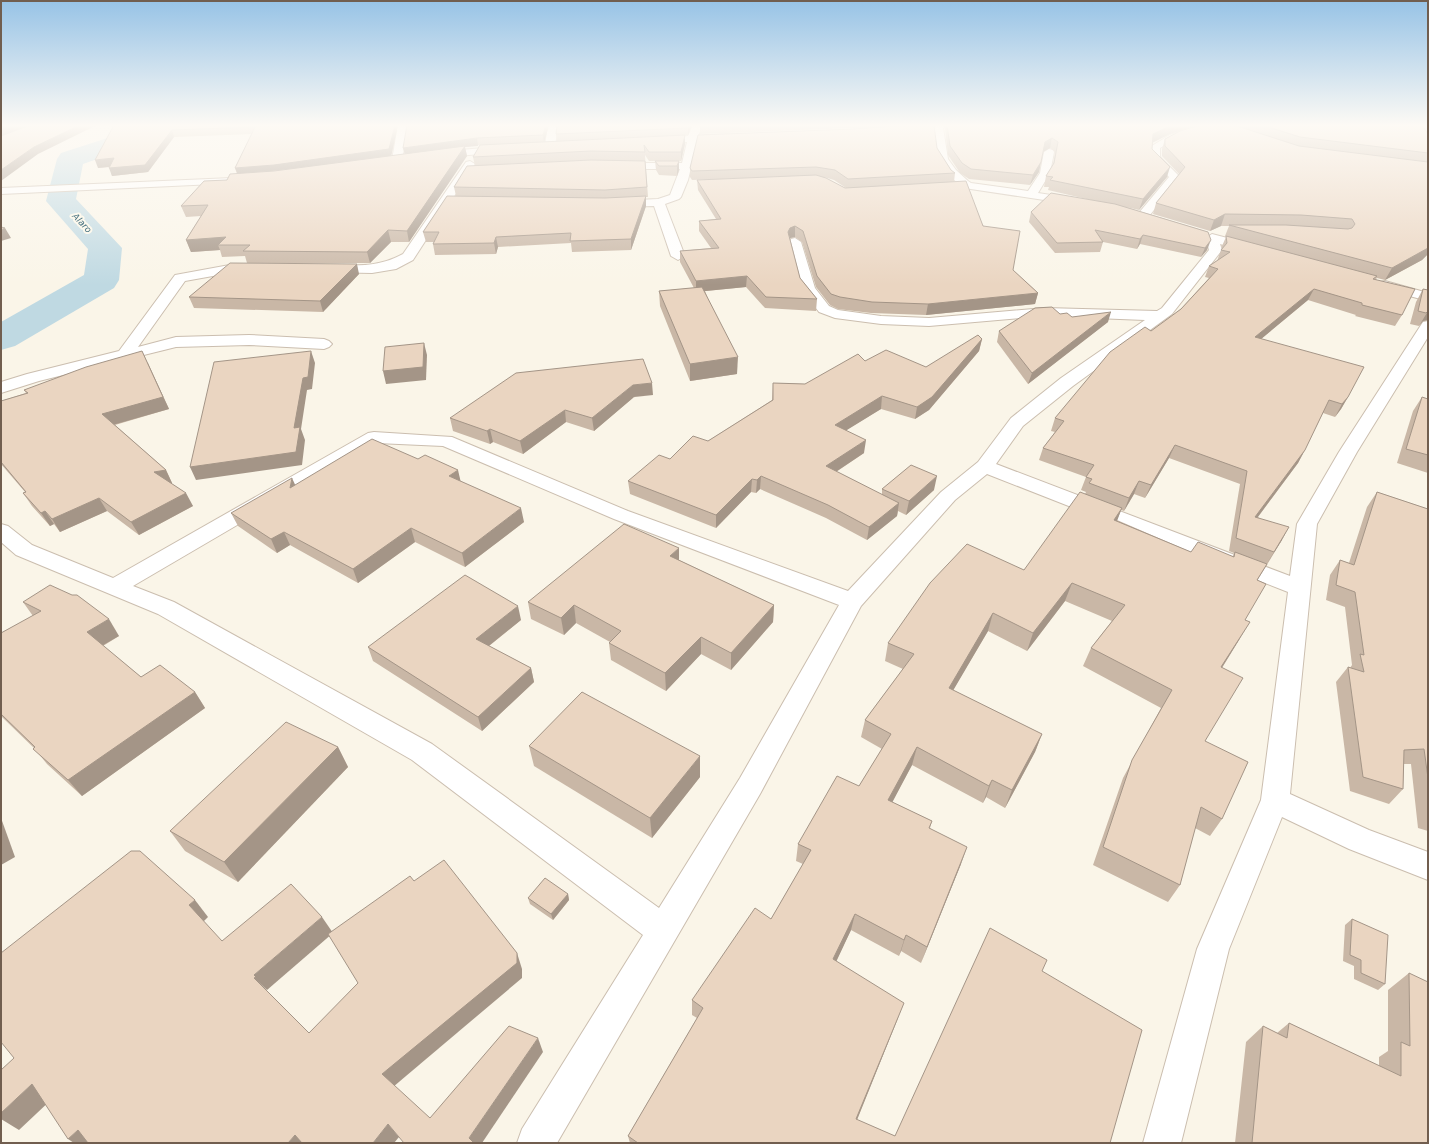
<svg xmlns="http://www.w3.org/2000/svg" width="1429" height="1144" font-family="'DejaVu Sans',sans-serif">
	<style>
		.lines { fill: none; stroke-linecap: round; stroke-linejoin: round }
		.river { fill: #bfd9e2; fill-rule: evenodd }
		.street-casing { stroke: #cbbeaf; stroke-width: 2 }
		.street { fill: #fff; fill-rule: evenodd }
		.wall { fill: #c9b7a6; fill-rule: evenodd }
		.shaded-wall { fill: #a49587 }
		.building { fill: #ead5c1; stroke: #a49587 }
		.labels { text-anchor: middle; stroke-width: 4; stroke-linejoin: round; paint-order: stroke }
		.far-water-label { font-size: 9px; font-style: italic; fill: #4b7482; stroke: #fdf9ee }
	</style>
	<rect width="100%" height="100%" fill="#faf5e8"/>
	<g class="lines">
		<polygon class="river" points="148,125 183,125 180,130 83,164 76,199 122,248 119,280 114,288 15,346 1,350 1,322 84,275 88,249 46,201 57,159 61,153"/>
		<defs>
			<g id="street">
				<polygon points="398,125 408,125 402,160 397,163 392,160"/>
				<polygon points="548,125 558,125 555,146 550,149 545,146"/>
				<polygon points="693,125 702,126 698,136 727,134 732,137 727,140 697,142 688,180 681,197 679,199 665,204 685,256 678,260 671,256 654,206 617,207 611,204 617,201 658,199 670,195 680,169 615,169 610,166 615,163 682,163 687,142 656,144 651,141 656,138 688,136"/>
				<polygon points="919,125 946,125 943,128 948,159 956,170 968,181 971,183 1028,191 1040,173 1044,152 1049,149 1053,150 1054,152 1050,173 1038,193 1077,199 1083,202 1077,205 964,188 948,175 940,164 937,154 934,129 906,132 901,129 906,126"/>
				<polygon points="1202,125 1216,125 1214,127 1176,139 1160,148 1160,157 1180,177 1146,220 1138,220 1136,217 1138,214 1169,177 1150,158 1150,147 1170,135"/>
				<polygon points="508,146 512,147 513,149 512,151 436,158 431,155 436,152"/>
				<path d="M470,161L475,164L413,260L396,269L372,273L324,272L322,269L324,266L329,265C358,265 377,268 403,254L466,162Z"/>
				<polygon points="232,178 236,179 237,181 236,183 1,194 1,188"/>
				<path d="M1212,234L1258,246L1259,249L1253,253L1220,244L1222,250L1172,314L1073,386L1023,426L996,464L1290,576L1297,524L1339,452L1421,325L1423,322L1428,321V337L1357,452L1317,524L1290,794L1369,830L1428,852V880L1349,849L1282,817L1229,949L1181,1143H1143L1197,949L1261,800L1288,592L987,474L955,500L861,606L760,794L557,1143H517L522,1129L643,935L412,760L158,614L16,555L1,542V524L8,526L32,545L113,578L368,433L374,432L452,437L628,511L848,591L941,492L978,462L1011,418L1061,378L1145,320L1045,316L929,326L881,324L835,318L819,312L801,289L789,242L791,239L795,238L801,242L815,288L829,306L838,310L881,316L929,318L1045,308L1157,311L1162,308L1209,250L1206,238ZM377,443L443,446L614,519L839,605L740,778L659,908L432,744L174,602L133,586Z"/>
				<polygon points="235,264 255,266 257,269 255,272 235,272 185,281 138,347 176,337 249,335 324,339 329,341 332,344 329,347 324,349 249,345 176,347 39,381 1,393 1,382 27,374 119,351 175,275"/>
				<polygon points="1385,281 1428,293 1428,301 1380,288 1378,285 1380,282"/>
			</g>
		</defs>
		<use href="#street" class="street-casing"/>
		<use href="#street" class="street"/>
	</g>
	<g class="wall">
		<polygon points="114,125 398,125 391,156 405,154 403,148 549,125 544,142 557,141 556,134 557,125 692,125 688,135 685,135 685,144 681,161 679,161 679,170 677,176 659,175 656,170 655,161 649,161 645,155 648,197 646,197 646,206 631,250 572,252 571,243 498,247 496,254 435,255 433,244 434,242 426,242 423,232 456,196 454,187 475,166 473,157 480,145 465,147 467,156 409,242 391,242 370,263 247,263 245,256 222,257 220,250 191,252 186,240 201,216 186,217 181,206 237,174 235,168 252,134 174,137 148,172 112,176 110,167 98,168"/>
		<polygon points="700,125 899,125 852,128 700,134"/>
		<polygon points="945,125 1198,125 1170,134 1153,142 1152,149 1167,177 1139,210 1126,207 1208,232 1207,250 1201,257 1140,244 1137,249 1103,242 1100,252 1055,253 1029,222 1031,212 1095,201 1048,190 1049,187 1044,187 1046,176 1053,165 1055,152 1050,148 1043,151 1039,172 1030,185 969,179 960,173 948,155 945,129"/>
		<path d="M1200,125H1422L1428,134V254L1422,260L1385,280L1377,278L1376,279L1402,315L1395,326L1355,316L1356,315L1308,300L1261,339L1348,397L1341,409L1335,417L1323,413L1298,463L1258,517L1282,540L1257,581L1239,640L1222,668L1205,741L1222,819L1210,836L1195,828L1180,885L1168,902L1093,865L1123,778L1161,708L1083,666L1091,648L1112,621L1065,601L1027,651L988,631L953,690L1042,734L1035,752L1005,808L986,797L983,803L912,765L892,802L932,821L930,828L961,864L921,963L901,951L899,956L851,930L836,961L898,1018L857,1120L895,1136L1042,971L1110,1143H630L628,1136L697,1018L692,1015V1000L771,919L803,864L796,861L798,844L859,786L882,749L861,737L865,720L903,669L885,661L888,643L1024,570L1085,494L1086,492L1081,490L1086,477L1039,460L1043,448L1055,432L1051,431L1055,418L1151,331L1181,309L1209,278L1205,277L1209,266L1217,261L1221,250L1222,248V246L1226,237L1225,236L1229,226H1221L1210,231L1153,214L1156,203L1179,174L1162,156V149L1165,139ZM1169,458L1240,484L1229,551L1234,553L1233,556L1191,552L1117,520L1121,510L1124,511L1134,494L1145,498Z"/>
		<path d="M853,129L937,148L951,170L955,173L954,182L1013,270L1038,293L1035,304L926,315L871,313L838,309L830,305L816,287L802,242L795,237L790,238L800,278L817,299L816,311L765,308L746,287L705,291L737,374L690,381L660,306L659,291L694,288L680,262V251L711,248L699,231V221L716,219L698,190L697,180L753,178L692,180L690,177V168ZM824,177L834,180L846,188H845Z"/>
		<polygon points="359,274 323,312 194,308 189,297"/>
		<polygon points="1423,289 1428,290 1428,320 1423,321 1419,326 1410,324 1416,302"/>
		<polygon points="1072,317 1108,322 1028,384 997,342 999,331"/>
		<polygon points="982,339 979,351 929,410 915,419 881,409 846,430 864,453 836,472 882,495 882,489 934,490 906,515 898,511 897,516 867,540 826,518 760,489 756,493 751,492 716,528 630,494 628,481 670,459 708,441 772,400 773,383 805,384 865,361 926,367"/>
		<polygon points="148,363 169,409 115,425 166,470 172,483 171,483 193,506 139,535 107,511 60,532 54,524 50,526 32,506 23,493 25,492 1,464 1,401 26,393 24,390"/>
		<polygon points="653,395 634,397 594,431 566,422 523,454 493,442 490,444 453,431 450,418"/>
		<polygon points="1422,397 1428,399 1428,473 1397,463 1413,411"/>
		<polygon points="461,481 524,522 465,567 415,542 358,583 290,545 277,553 238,526 231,513"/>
		<polygon points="1377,492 1428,509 1428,831 1418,828 1411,764 1404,764 1403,789 1389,804 1350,791 1336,682 1348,667 1350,668 1352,665 1345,607 1326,600 1330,575 1340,560 1349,563 1367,507"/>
		<polygon points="679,560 774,605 773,622 731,670 701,654 666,691 611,660 609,643 610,642 576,623 564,635 531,619 528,602"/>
		<polygon points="23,602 119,636 103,646 141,677 195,692 205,708 82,796 47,764 34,748 1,716 1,633 33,616"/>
		<polygon points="521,620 489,646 531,668 534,682 482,731 373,661 368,647"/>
		<polygon points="529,746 700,777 652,838 534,766"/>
		<polygon points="338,747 348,767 238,882 185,851 170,831"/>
		<polygon points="568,894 569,900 553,920 530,904 528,898"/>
		<polygon points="1352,919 1385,984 1378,990 1354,979 1354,966 1343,961 1345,925"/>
		<polygon points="1409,973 1428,1143 1235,1143 1246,1042 1263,1026 1277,1033 1289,1023 1379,1066 1379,1057 1388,1051 1388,990"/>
	</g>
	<g class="shaded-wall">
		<polygon points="9,125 32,125 1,136 1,127"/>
		<polygon points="80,125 97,125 38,154 1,181 1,170 34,147"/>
		<polygon points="395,125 398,125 391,157 238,175 235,168"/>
		<polygon points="546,125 549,125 544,143 543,135"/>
		<polygon points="689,125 692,125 688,135 688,128"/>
		<polygon points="852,125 899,125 852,128"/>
		<polygon points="1172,125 1198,125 1170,134 1150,144 1153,134"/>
		<polygon points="172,130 174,137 148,172 112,176 109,168"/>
		<polygon points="685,135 685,144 681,161 681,152"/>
		<polygon points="477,138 478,146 465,147 467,156 409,242 407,231 405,155 403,148"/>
		<polygon points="1052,138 1050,148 1043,152 1045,142"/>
		<polygon points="114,158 117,166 98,168 95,160"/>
		<polygon points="679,161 679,170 677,176 677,166"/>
		<polygon points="1041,162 1039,172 1030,185 1033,175"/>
		<polygon points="1170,167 1167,177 1139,210 1143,199"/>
		<polygon points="646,196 646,206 631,250 631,239"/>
		<polygon points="1225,214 1221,226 1210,231 1214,220"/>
		<polygon points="795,226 795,237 790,238 788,232 790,228"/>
		<polygon points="5,228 11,238 1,241 1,230"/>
		<polygon points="388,230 391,242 370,263 367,252"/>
		<polygon points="1143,235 1140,244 1137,249 1140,239"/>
		<polygon points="226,237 218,245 220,250 191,252 186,240"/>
		<polygon points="496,237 498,247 496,254 494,243"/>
		<polygon points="1211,240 1207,250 1201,257 1205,248"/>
		<polygon points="1428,248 1428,254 1422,260 1385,280 1392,268"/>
		<polygon points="357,264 359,274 323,312 320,301"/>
		<polygon points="747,276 746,287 696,292 696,281"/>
		<polygon points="1314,289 1308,300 1249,349 1255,337"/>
		<polygon points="1038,293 1035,304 926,315 928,304"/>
		<polygon points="1428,311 1428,320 1423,321 1419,326"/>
		<polygon points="1111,312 1108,322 1028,384 1032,373"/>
		<polygon points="982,339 979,351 929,410 915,419 917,407"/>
		<polygon points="424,343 427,355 426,380 386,384 383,371"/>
		<polygon points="142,351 169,409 109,426 102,414"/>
		<polygon points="311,351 315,363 312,389 307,390 301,429 305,440 302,465 196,480 190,467 303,378"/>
		<polygon points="738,357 737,374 690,381 690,364"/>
		<polygon points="652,383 653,395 634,397 594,431 592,418 633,385"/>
		<polygon points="882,396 881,409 834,438 835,425"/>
		<polygon points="1348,397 1341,409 1335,417 1342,404"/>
		<polygon points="565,410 566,422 523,454 520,441"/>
		<polygon points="490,429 493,442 490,444 487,431"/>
		<polygon points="866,440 864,453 825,479 826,466"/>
		<polygon points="1175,445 1169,458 1145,498 1151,485"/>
		<polygon points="1305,450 1298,463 1248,530 1255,517"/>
		<polygon points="166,470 172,483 161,485 154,472"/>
		<polygon points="458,470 461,483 449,476"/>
		<polygon points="761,476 760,489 756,493 757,480"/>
		<polygon points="937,476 934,490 906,515 909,501"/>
		<polygon points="292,478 298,491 290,488"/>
		<polygon points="752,479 751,492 716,528 716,515"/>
		<polygon points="1139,481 1134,494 1124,511 1129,498"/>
		<polygon points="186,493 193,506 139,535 131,522"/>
		<polygon points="99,498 107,511 60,532 52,519"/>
		<polygon points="899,503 897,516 867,540 869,527"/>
		<polygon points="521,508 524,522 465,567 462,553"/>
		<polygon points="1122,508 1115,526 1114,520"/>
		<polygon points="45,511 54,524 50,526 41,513"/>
		<polygon points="1289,527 1282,540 1266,565 1274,552"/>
		<polygon points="411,528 415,542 358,583 353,569"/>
		<polygon points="284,532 290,545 277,553 271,539"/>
		<polygon points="679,548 679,565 670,556"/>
		<polygon points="1072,583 1065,601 1027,651 1033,633"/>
		<polygon points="574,605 576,623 564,635 561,618"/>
		<polygon points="774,605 773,622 731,670 731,653"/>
		<polygon points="518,606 521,620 480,653 476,639"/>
		<polygon points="993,613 988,631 944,706 949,688"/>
		<polygon points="109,619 119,636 98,648 87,632"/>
		<polygon points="1250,622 1239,640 1211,685 1221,667"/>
		<polygon points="701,637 701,654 666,691 665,673"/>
		<polygon points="531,668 534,682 482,731 478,717"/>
		<polygon points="195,692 205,708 82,796 68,780"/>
		<polygon points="1042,734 1035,752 1005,808 1012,790"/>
		<polygon points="338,747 348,767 238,882 224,862"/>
		<polygon points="917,747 912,765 884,818 888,800"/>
		<polygon points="700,756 700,777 652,838 650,818"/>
		<polygon points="992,780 986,797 983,803 989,786"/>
		<polygon points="1,818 15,857 1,865"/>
		<polygon points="967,847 961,864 921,963 927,947"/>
		<polygon points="568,894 569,900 553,920 551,914"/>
		<polygon points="195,900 208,917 203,922 189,905"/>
		<polygon points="855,914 851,930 830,975 833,959"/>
		<polygon points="322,917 333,933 267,990 254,978 254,975"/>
		<polygon points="906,935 901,951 899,956 904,940"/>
		<polygon points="517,953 522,969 522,978 393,1087 382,1074"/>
		<polygon points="904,1003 898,1018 852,1132 856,1119"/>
		<polygon points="538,1038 543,1052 482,1143 472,1143 469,1138"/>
		<polygon points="32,1084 53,1098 19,1130 1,1119 1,1113"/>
		<polygon points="388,1124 399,1137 394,1143 373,1143"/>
		<polygon points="78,1130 98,1143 74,1143 68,1139"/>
		<polygon points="295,1135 303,1143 288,1143"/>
	</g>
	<g class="building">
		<polygon points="1,125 9,125 1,127"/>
		<polygon points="30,125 80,125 34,147 1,170 1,136"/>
		<polygon points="114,125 395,125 389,149 274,165 235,168 255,127 172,130 145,165 109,168 114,158 95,160"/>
		<polygon points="407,125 546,125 543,135 477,138 403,148"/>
		<polygon points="557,125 689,125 688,128 556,134"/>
		<polygon points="907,125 934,125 937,148 951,170 955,173 848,179 835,170 816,167 692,171 690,168 698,135 853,129"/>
		<polygon points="947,125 1172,125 1153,134 1152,149 1170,167 1143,199 1050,180 1053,177 1046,176 1054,163 1058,142 1052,138 1045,142 1041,162 1033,175 971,169 962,163 950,146"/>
		<polygon points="1200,125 1234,125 1299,146 1428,162 1428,248 1392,268 1229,225 1286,225 1348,229 1352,228 1355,224 1352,219 1301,215 1225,214 1214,220 1156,203 1185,167 1165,146 1165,139 1180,131"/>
		<polygon points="1262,125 1422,125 1428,134 1428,153 1300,137"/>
		<polygon points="685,135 681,152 649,152 644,145 645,152 591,151 473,157 480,145"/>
		<polygon points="465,146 407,231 388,230 367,252 243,251 250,245 218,245 226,237 186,240 208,205 181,206 204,181 227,180 230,174 274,171"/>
		<polygon points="591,160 645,161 647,187 605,190 454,187 467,166"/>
		<polygon points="655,161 679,161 677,166 659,166"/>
		<polygon points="816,175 826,178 845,188 966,181 983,226 1020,231 1013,270 1038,293 928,304 872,302 840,297 831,294 817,276 803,231 795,226 790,228 788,232 800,278 817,299 766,297 747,276 696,281 680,251 719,248 699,221 721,219 697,180"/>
		<polygon points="1051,193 1115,204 1208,232 1211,240 1205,248 1143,235 1140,239 1095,230 1103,242 1057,243 1031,212"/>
		<polygon points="447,196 605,198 646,196 631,239 570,241 571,233 496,237 494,243 433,244 439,232 423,232"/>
		<polygon points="1,227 5,228 1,230"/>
		<polygon points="1226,236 1377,276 1373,279 1415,289 1402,315 1362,305 1362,303 1314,289 1255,337 1364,367 1348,397 1342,404 1329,400 1305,450 1255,517 1289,527 1274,552 1236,538 1247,471 1175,445 1151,485 1139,481 1129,498 1089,483 1092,479 1086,477 1094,465 1043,448 1064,421 1055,418 1110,352 1145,327 1151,331 1181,309 1218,269 1209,266 1230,252 1221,250 1227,243"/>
		<polygon points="230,263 357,264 320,301 189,297"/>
		<polygon points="702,287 738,357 690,364 659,291"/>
		<polygon points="1423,289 1428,290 1428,311 1426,313 1418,311"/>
		<polygon points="1052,307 1060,314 1067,313 1072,317 1111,312 1032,373 999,331 1035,308"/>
		<polygon points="978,335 982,339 932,397 917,407 882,396 835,425 866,440 826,466 899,503 869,527 828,505 761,476 757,480 752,479 716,515 628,481 659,455 670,459 693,436 708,441 773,400 773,383 805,384 858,354 865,361 886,350 926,367"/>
		<polygon points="424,343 423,367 383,371 385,347"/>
		<polygon points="142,351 163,397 102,414 166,470 154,472 186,493 131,522 99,498 52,519 45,511 41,513 23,493 26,492 1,462 1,401 28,393 24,390 86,367"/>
		<polygon points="311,351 308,377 303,378 294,428 300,427 296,452 190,467 214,362"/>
		<polygon points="643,359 652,383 633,385 592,418 565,410 520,441 490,429 487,431 450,418 516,373"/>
		<polygon points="1422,397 1428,399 1428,455 1406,449"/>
		<polygon points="372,439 418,459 425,455 458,470 449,476 521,508 462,553 411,528 353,569 284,532 271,539 231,513 292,478 290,488"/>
		<polygon points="911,465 937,476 909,501 882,489"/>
		<polygon points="1080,492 1122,508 1114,520 1191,552 1198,542 1234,557 1235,552 1267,564 1257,580 1266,584 1245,620 1250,622 1221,667 1243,678 1205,741 1248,762 1222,819 1201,807 1180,885 1103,847 1132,760 1172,690 1091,648 1125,605 1072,583 1033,633 993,613 949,688 1042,734 1012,790 992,780 989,786 917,747 888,800 932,821 929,828 967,847 927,947 906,935 904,940 855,914 833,959 904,1003 856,1119 895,1136 990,928 1047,960 1042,971 1142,1030 1110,1143 638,1143 628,1136 703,1008 692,1000 755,908 771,919 811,850 798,844 837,776 859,786 891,734 865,720 914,654 888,643 930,583 967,544 1024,570"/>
		<polygon points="1377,492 1428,509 1428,778 1424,749 1404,750 1403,789 1363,777 1348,667 1364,672 1360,654 1364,655 1355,592 1336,585 1340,560 1354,565"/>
		<polygon points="624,524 679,548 670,556 774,605 731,653 701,637 665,673 609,643 621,631 574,605 561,618 528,602"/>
		<polygon points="465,575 518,606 476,639 531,668 478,717 368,647"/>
		<polygon points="50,585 72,595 77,595 109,619 87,632 141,677 160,665 195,692 68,780 33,749 35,747 1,714 1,633 41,611 23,602"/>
		<polygon points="582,692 700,756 650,818 529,746"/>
		<polygon points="286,722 338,747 224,862 170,831"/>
		<polygon points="131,851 140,851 195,900 189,905 222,941 291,884 322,917 254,975 256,977 254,978 309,1033 358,983 328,934 410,876 414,881 444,860 517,953 517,963 382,1074 430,1118 509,1026 538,1038 469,1138 474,1143 404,1143 388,1124 373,1143 302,1143 295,1135 288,1143 88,1143 78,1130 68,1139 32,1084 1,1113 1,1070 14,1058 1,1042 1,953"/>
		<polygon points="545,878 568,894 551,914 528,898"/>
		<polygon points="1352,919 1388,935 1385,984 1361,973 1361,960 1350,955"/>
		<polygon points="1409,973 1428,982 1428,1143 1252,1143 1263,1026 1287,1038 1289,1023 1401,1076 1401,1042 1410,1046"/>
	</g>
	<linearGradient id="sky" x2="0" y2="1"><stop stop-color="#97c3e6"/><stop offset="0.44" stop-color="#fdfaf5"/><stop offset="1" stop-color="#fdfaf5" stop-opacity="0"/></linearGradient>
	<rect width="1429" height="285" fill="url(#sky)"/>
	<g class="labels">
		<g class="far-water-label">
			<text transform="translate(82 223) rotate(47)" y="3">Alaro</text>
		</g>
	</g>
	<rect width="1429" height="1144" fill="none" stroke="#715e4f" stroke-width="4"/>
</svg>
